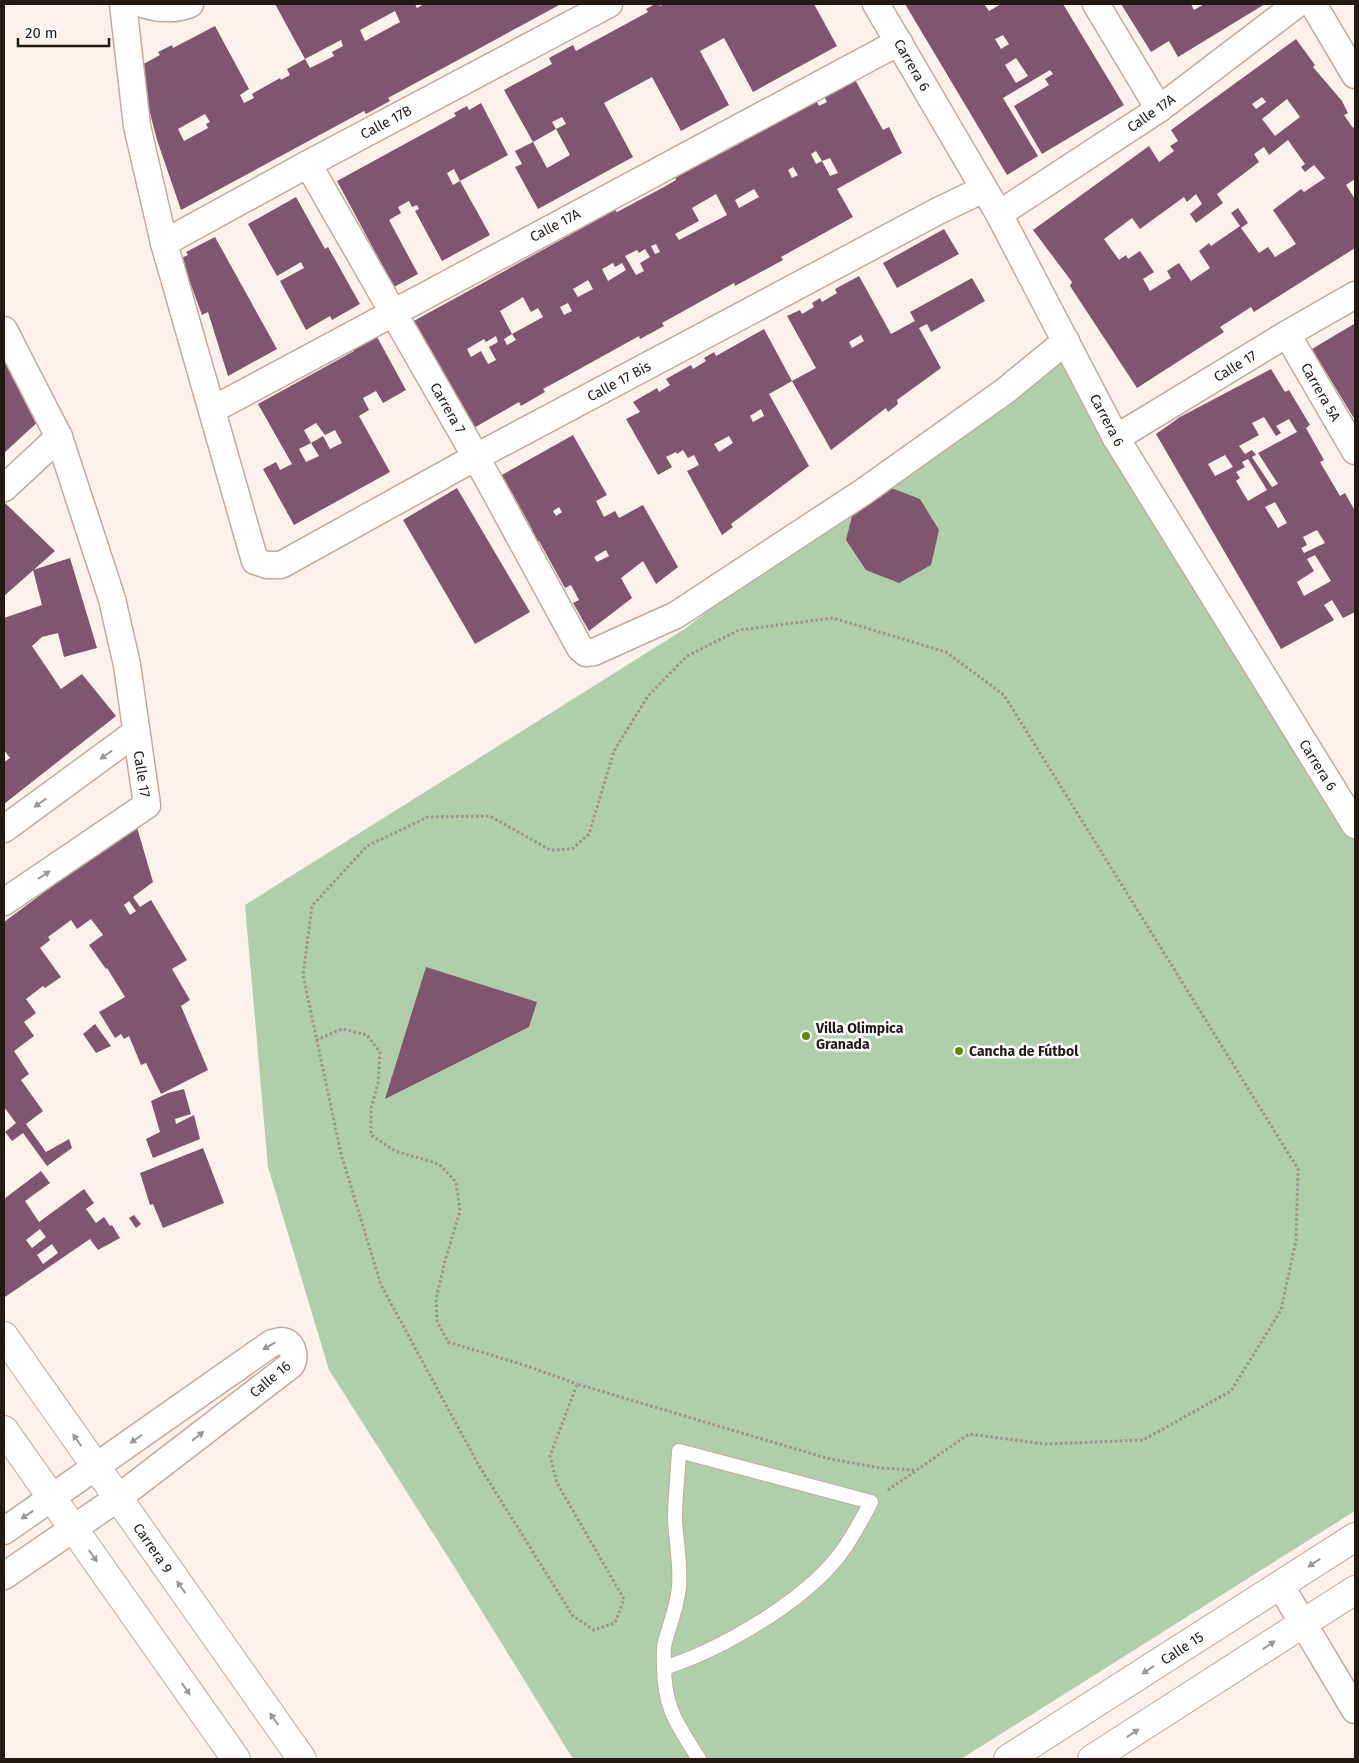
<svg xmlns="http://www.w3.org/2000/svg" width="1359" height="1763" font-family="'Fira Sans',sans-serif">
	<style>
		.green { fill: #b1ceac }
		.building { fill: #7e566d; fill-rule: evenodd }
		.lines { fill: none; stroke-linecap: round; stroke-linejoin: round }
		.service-casing { stroke: #c3ab9e; stroke-width: 16 }
		.minor-casing { stroke: #c3ab9e; stroke-width: 29 }
		.tertiary-casing { stroke: #c3ab9e; stroke-width: 30 }
		.path { stroke: #9d938f; stroke-width: 3; stroke-dasharray: 2.5 2.5; stroke-linecap: butt }
		.service { stroke: #fff; stroke-width: 14 }
		.minor { stroke: #fff; stroke-width: 26 }
		.tertiary { stroke: #fff; stroke-width: 28 }
		.oneway { fill: #9c9896 }
		.poi-dot { fill: #5f8712; stroke: #fff; stroke-width: 2 }
		.labels { text-anchor: middle; stroke-width: 5; stroke-linejoin: round; paint-order: stroke }
		.street-label { font-size: 14px; fill: #231a16; stroke: #fff }
		.poi-label { font-size: 14px; font-weight: bold; fill: #231a16; stroke: #fff; text-anchor: start }
	</style>
	<rect width="100%" height="100%" fill="#fcf1ec"/>
	<polygon class="green" points="1066,344 1355,828 1355,1511 961,1759 573,1759 455,1568 329,1370 268,1167 245,905 683,630 864,493"/>
	<g class="building">
		<path d="M275,4H415L417,8L424,4H561L388,98L390,101L366,114L364,111L181,210L157,140L138,67L160,55L158,52L172,45L173,48L215,26L249,89L240,95L244,103L254,98L252,94L280,78L281,80L290,75L287,69L305,59L310,68L334,56L332,52L343,46L341,40L305,59ZM395,11L400,22L365,41L360,30ZM205,114L210,122L206,124L208,128L184,141L178,129Z"/>
		<path d="M655,4H659L660,6L664,4H736L737,5L740,4H814L837,46L753,92L724,38L700,51L729,105L681,131L652,77L604,103L633,157L538,209L515,167L522,164L515,151L533,142L504,90L552,64L549,58L573,45L576,51L648,12L646,9ZM562,117L566,124L556,129L570,155L547,168L533,142L556,129L552,122Z"/>
		<path d="M905,4H984L989,11L1001,4H1063L1124,105L1042,154L1014,106L1049,85L1045,79L1053,74L1050,70L1003,98L1038,156L1007,175ZM1003,35L1009,44L1001,49L995,39ZM1016,58L1028,76L1016,83L1005,65Z"/>
		<polygon points="1121,4 1191,4 1194,10 1204,4 1265,4 1178,57 1169,41 1151,52"/>
		<path d="M1296,39L1315,65L1313,67L1342,101L1348,113L1344,115L1353,128L1355,126V179L1346,185L1355,199V248L1254,312L1251,307L1220,327L1224,332L1137,388L1070,286L1072,282L1033,230L1149,146L1159,162L1174,151L1170,146L1178,141L1171,130ZM1262,97L1266,102L1256,109L1252,104ZM1287,99L1300,117L1275,136L1262,119ZM1288,140L1305,164L1301,167L1305,172L1314,165L1325,178L1304,192L1301,189L1273,210L1296,244L1275,257L1268,247L1259,253L1241,228L1248,223L1238,208L1231,213L1240,226L1211,246L1209,243L1199,251L1210,268L1191,281L1179,263L1167,271L1171,278L1150,291L1143,279L1154,272L1140,251L1128,259L1126,255L1119,260L1104,239L1132,218L1140,229L1184,197L1187,202L1196,194L1202,204L1190,214L1196,223L1223,203L1217,194L1259,162L1254,154L1264,147L1269,155Z"/>
		<path d="M853,76L883,130L889,127L902,153L837,189L853,217L781,257L783,260L735,286L734,283L662,323L664,326L640,339L639,336L567,376L543,389L545,392L521,406L519,402L472,429L412,322L615,210L617,212L664,187L676,180L675,177L815,98L819,106L827,102L823,94ZM816,151L822,161L830,158L838,173L830,176L822,161L816,164L811,154ZM793,167L798,175L792,178L788,170ZM754,189L759,197L739,208L735,200ZM716,194L727,215L679,240L675,234L699,221L692,208ZM656,244L660,252L655,254L651,246ZM645,249L650,257L640,263L644,271L636,275L625,256L637,250L639,253ZM613,263L615,267L622,263L626,270L608,281L602,269ZM588,280L593,289L578,297L573,289ZM523,297L531,312L538,308L543,317L512,334L516,340L507,345L504,339L512,334L500,311ZM568,303L572,311L564,315L560,307ZM496,336L498,342L489,347L496,360L488,364L481,351L471,357L467,349L484,339L486,342Z"/>
		<polygon points="481,103 508,155 460,181 454,169 447,173 453,185 460,181 490,235 442,261 415,211 419,209 417,205 412,207 409,201 398,207 401,213 389,220 418,274 394,287 337,181 456,116 454,113 467,106 469,110"/>
		<polygon points="296,197 325,249 328,247 360,304 332,320 330,316 306,330 280,281 304,268 301,262 277,276 248,224"/>
		<polygon points="944,229 959,254 897,288 883,263"/>
		<polygon points="215,237 277,349 228,376 208,312 202,315 181,258 188,255 186,252"/>
		<path d="M859,276L891,334L915,321L910,312L972,278L985,301L931,332L927,324L919,328L941,368L897,400L898,404L888,412L886,408L831,450L792,381L816,368L787,316L800,310L802,314L814,307L812,303L820,298L822,302L837,293L835,289ZM861,335L864,341L852,348L849,342Z"/>
		<polygon points="1354,324 1355,327 1355,420 1312,349"/>
		<path d="M764,329L792,381L769,394L809,466L735,521L731,524L733,527L722,535L687,471L699,465L694,455L688,458L683,450L677,454L676,452L666,457L672,467L658,475L626,419L640,412L633,402L657,388L659,392L670,385L666,379L691,365L693,369L706,361L704,358L714,352L716,356ZM761,409L764,416L753,422L750,416ZM729,436L733,443L719,452L714,444Z"/>
		<path d="M376,335L406,390L383,403L376,391L363,398L369,410L359,416L390,472L294,525L263,469L276,462L280,470L292,464L258,404L354,351L352,349ZM316,423L325,435L335,430L342,443L330,449L323,436L311,443L319,456L306,462L299,449L311,443L304,430Z"/>
		<polygon points="4,351 41,419 4,453"/>
		<path d="M1271,369L1285,392L1289,390L1310,425L1306,428L1324,460L1320,462L1340,496L1345,493L1355,511V612L1343,618L1332,600L1324,605L1334,620L1281,649L1156,434L1180,417ZM1264,417L1276,436L1281,433L1276,426L1289,419L1297,432L1258,453L1278,484L1272,487L1252,457L1256,455L1252,450L1245,454L1239,446L1259,435L1252,423ZM1225,455L1233,467L1215,476L1208,464ZM1248,459L1267,490L1248,501L1236,481L1240,478L1236,472L1245,467L1242,462ZM1275,502L1287,523L1278,528L1265,507ZM1317,530L1325,543L1304,553L1301,548L1307,545L1303,537ZM1315,555L1331,581L1304,596L1297,582L1314,571L1307,559Z"/>
		<path d="M573,435L607,495L596,501L604,517L615,511L619,518L643,505L678,567L656,584L643,561L621,578L632,598L589,631L573,603L579,600L571,585L565,588L539,541L536,542L529,531L532,529L502,475ZM559,507L562,512L556,516L553,511ZM606,550L609,556L597,562L594,557Z"/>
		<polygon points="886,486 920,499 939,530 931,565 899,583 866,570 846,540 855,504"/>
		<polygon points="457,488 530,612 475,644 403,520"/>
		<polygon points="4,502 55,551 4,596"/>
		<polygon points="70,558 97,648 64,657 58,633 42,637 32,646 61,689 82,674 116,716 4,804 4,762 10,758 4,750 4,618 42,605 33,570"/>
		<path d="M136,824L153,882L133,897L140,907L151,900L187,960L172,969L190,1000L181,1006L208,1070L161,1094L146,1063L141,1065L129,1036L124,1039L121,1034L115,1038L99,1012L125,997L107,968L106,969L89,945L103,935L91,919L77,929L71,920L48,937L50,940L40,948L61,977L45,988L43,986L26,999L36,1013L24,1022L34,1036L14,1051L29,1074L21,1080L43,1111L26,1124L46,1152L69,1139L72,1148L47,1166L23,1133L12,1141L5,1132L16,1123L4,1107V922ZM129,901L136,911L130,915L124,905Z"/>
		<polygon points="426,967 537,1002 529,1027 385,1099"/>
		<polygon points="95,1024 111,1046 96,1053 83,1034"/>
		<polygon points="184,1089 191,1114 175,1119 176,1124 194,1115 200,1139 153,1158 146,1139 160,1132 151,1101 168,1093"/>
		<polygon points="203,1148 224,1203 163,1228 153,1204 150,1205 140,1173"/>
		<path d="M41,1171L50,1183L25,1201L39,1222L84,1189L94,1203L86,1209L96,1223L104,1217L110,1226L112,1225L120,1238L98,1250L90,1239L5,1297L4,1295V1199ZM40,1229L46,1237L32,1248L26,1240ZM52,1244L58,1253L43,1264L37,1255Z"/>
		<polygon points="134,1215 141,1224 136,1228 129,1218"/>
	</g>
	<g class="lines">
		<defs>
			<path id="service" d="M664,1668C720,1650 800,1604 837,1558C851,1541 861,1521 871,1502L679,1451C678,1474 675,1496 675,1519C676,1542 681,1564 679,1587C677,1607 670,1624 665,1642C663,1649 664,1658 664,1665C664,1708 677,1724 699,1759"/>
			<g id="minor">
				<polyline points="123,4 137,126 164,243 255,561 267,565 281,565 476,457 938,211 984,189"/>
				<path d="M143,4C157,9 177,10 190,4"/>
				<polyline points="876,4 999,214 1116,438 1355,825"/>
				<polyline points="1096,4 1159,109"/>
				<polyline points="1313,4 1355,75"/>
				<polyline points="308,164 476,457 580,648 586,653 594,652 676,615 863,492 1005,391 1066,341"/>
				<polyline points="999,214 1159,109 1297,4"/>
				<polyline points="164,243 308,164 609,4"/>
				<polyline points="4,330 59,437 112,599 127,665 147,805 4,902"/>
				<polyline points="1287,334 1355,451"/>
				<polyline points="212,410 899,42"/>
				<polyline points="1116,438 1287,334 1355,295"/>
				<polyline points="4,488 59,437"/>
				<polyline points="4,829 135,733"/>
				<path d="M4,1531L272,1343C273,1343 280,1341 281,1341C293,1341 296,1357 291,1365L118,1498L4,1576"/>
				<polyline points="1280,1585 1355,1710"/>
			</g>
			<g id="tertiary">
				<polyline points="4,1336 302,1759"/>
				<polyline points="4,1430 236,1759"/>
				<polyline points="1008,1759 1355,1537"/>
				<polyline points="1092,1759 1355,1590"/>
			</g>
		</defs>
		<use href="#service" class="service-casing"/>
		<use href="#minor" class="minor-casing"/>
		<use href="#tertiary" class="tertiary-casing"/>
		<g class="path">
			<polyline points="316,1040 342,1029 367,1035 380,1052 378,1083 371,1109 371,1135 395,1151 439,1164 456,1182 460,1211 445,1261 436,1299 437,1321 448,1342 524,1365 577,1384"/>
			<polyline points="888,1490 969,1434 1045,1444 1143,1440 1231,1391 1281,1310 1296,1240 1298,1169 1004,695 946,652 833,618 739,630 687,656 648,696 614,751 589,834 572,849 550,850 490,816 428,817 367,846 312,906 303,975 341,1154 381,1285 478,1464 573,1616 594,1630 615,1623 624,1599 557,1483 550,1456 577,1384 826,1458 880,1468 916,1470"/>
		</g>
		<use href="#service" class="service"/>
		<use href="#minor" class="minor"/>
		<use href="#tertiary" class="tertiary"/>
	</g>
	<defs><path id="oneway-solid" d="M-6-.8H1V-3.2L6.5 0L1 3.2V.8H-6Z" transform="scale(1.25)"/></defs>
	<g class="oneway">
		<use href="#oneway-solid" transform="translate(106 755) rotate(144)"/>
		<use href="#oneway-solid" transform="translate(40 803) rotate(144)"/>
		<use href="#oneway-solid" transform="translate(44 875) rotate(-34)"/>
		<use href="#oneway-solid" transform="translate(269 1346) rotate(150)"/>
		<use href="#oneway-solid" transform="translate(198 1436) rotate(-38)"/>
		<use href="#oneway-solid" transform="translate(136 1439) rotate(145)"/>
		<use href="#oneway-solid" transform="translate(77 1440) rotate(-125)"/>
		<use href="#oneway-solid" transform="translate(27 1515) rotate(146)"/>
		<use href="#oneway-solid" transform="translate(93 1556) rotate(55)"/>
		<use href="#oneway-solid" transform="translate(1314 1563) rotate(147)"/>
		<use href="#oneway-solid" transform="translate(181 1587) rotate(-125)"/>
		<use href="#oneway-solid" transform="translate(1269 1645) rotate(-33)"/>
		<use href="#oneway-solid" transform="translate(1148 1670) rotate(147)"/>
		<use href="#oneway-solid" transform="translate(186 1689) rotate(55)"/>
		<use href="#oneway-solid" transform="translate(274 1719) rotate(-125)"/>
		<use href="#oneway-solid" transform="translate(1133 1733) rotate(-33)"/>
	</g>
	<g class="poi-dot">
		<circle cx="806" cy="1036" r="5"/>
		<circle cx="959" cy="1051" r="5"/>
	</g>
	<g class="labels">
		<g class="street-label">
			<text transform="translate(912 65) rotate(60)" y="5">Carrera 6</text>
			<text transform="translate(1151 113) rotate(-35)" y="5">Calle 17A</text>
			<text transform="translate(386 122) rotate(-28)" y="5">Calle 17B</text>
			<text transform="translate(555 225) rotate(-28)" y="5">Calle 17A</text>
			<text transform="translate(1235 366) rotate(-31)" y="5">Calle 17</text>
			<text transform="translate(619 381) rotate(-28)" y="5">Calle 17 Bis</text>
			<text transform="translate(1321 392) rotate(60)" y="5">Carrera 5A</text>
			<text transform="translate(448 408) rotate(60)" y="5">Carrera 7</text>
			<text transform="translate(1107 420) rotate(62)" y="5">Carrera 6</text>
			<text transform="translate(1318 765) rotate(58)" y="5">Carrera 6</text>
			<text transform="translate(142 774) rotate(81)" y="5">Calle 17</text>
			<text transform="translate(270 1379) rotate(-40)" y="5">Calle 16</text>
			<text transform="translate(153 1548) rotate(55)" y="5">Carrera 9</text>
			<text transform="translate(1182 1648) rotate(-33)" y="5">Calle 15</text>
		</g>
		<g class="poi-label">
			<text x="816" y="1033">Villa Olimpica<tspan x="816" dy="16">Granada</tspan></text>
			<text x="969" y="1056">Cancha de Fútbol</text>
		</g>
	</g>
	<rect width="1359" height="1763" fill="none" stroke="#231a16" stroke-width="10"/>
	<path d="M18 38v8h91v-8" fill="none" stroke="#231a16" stroke-width="2.5"/>
	<text x="25" y="38" font-size="15" fill="#231a16" stroke="#ffffff" stroke-width="4" paint-order="stroke">20 m</text>
</svg>
